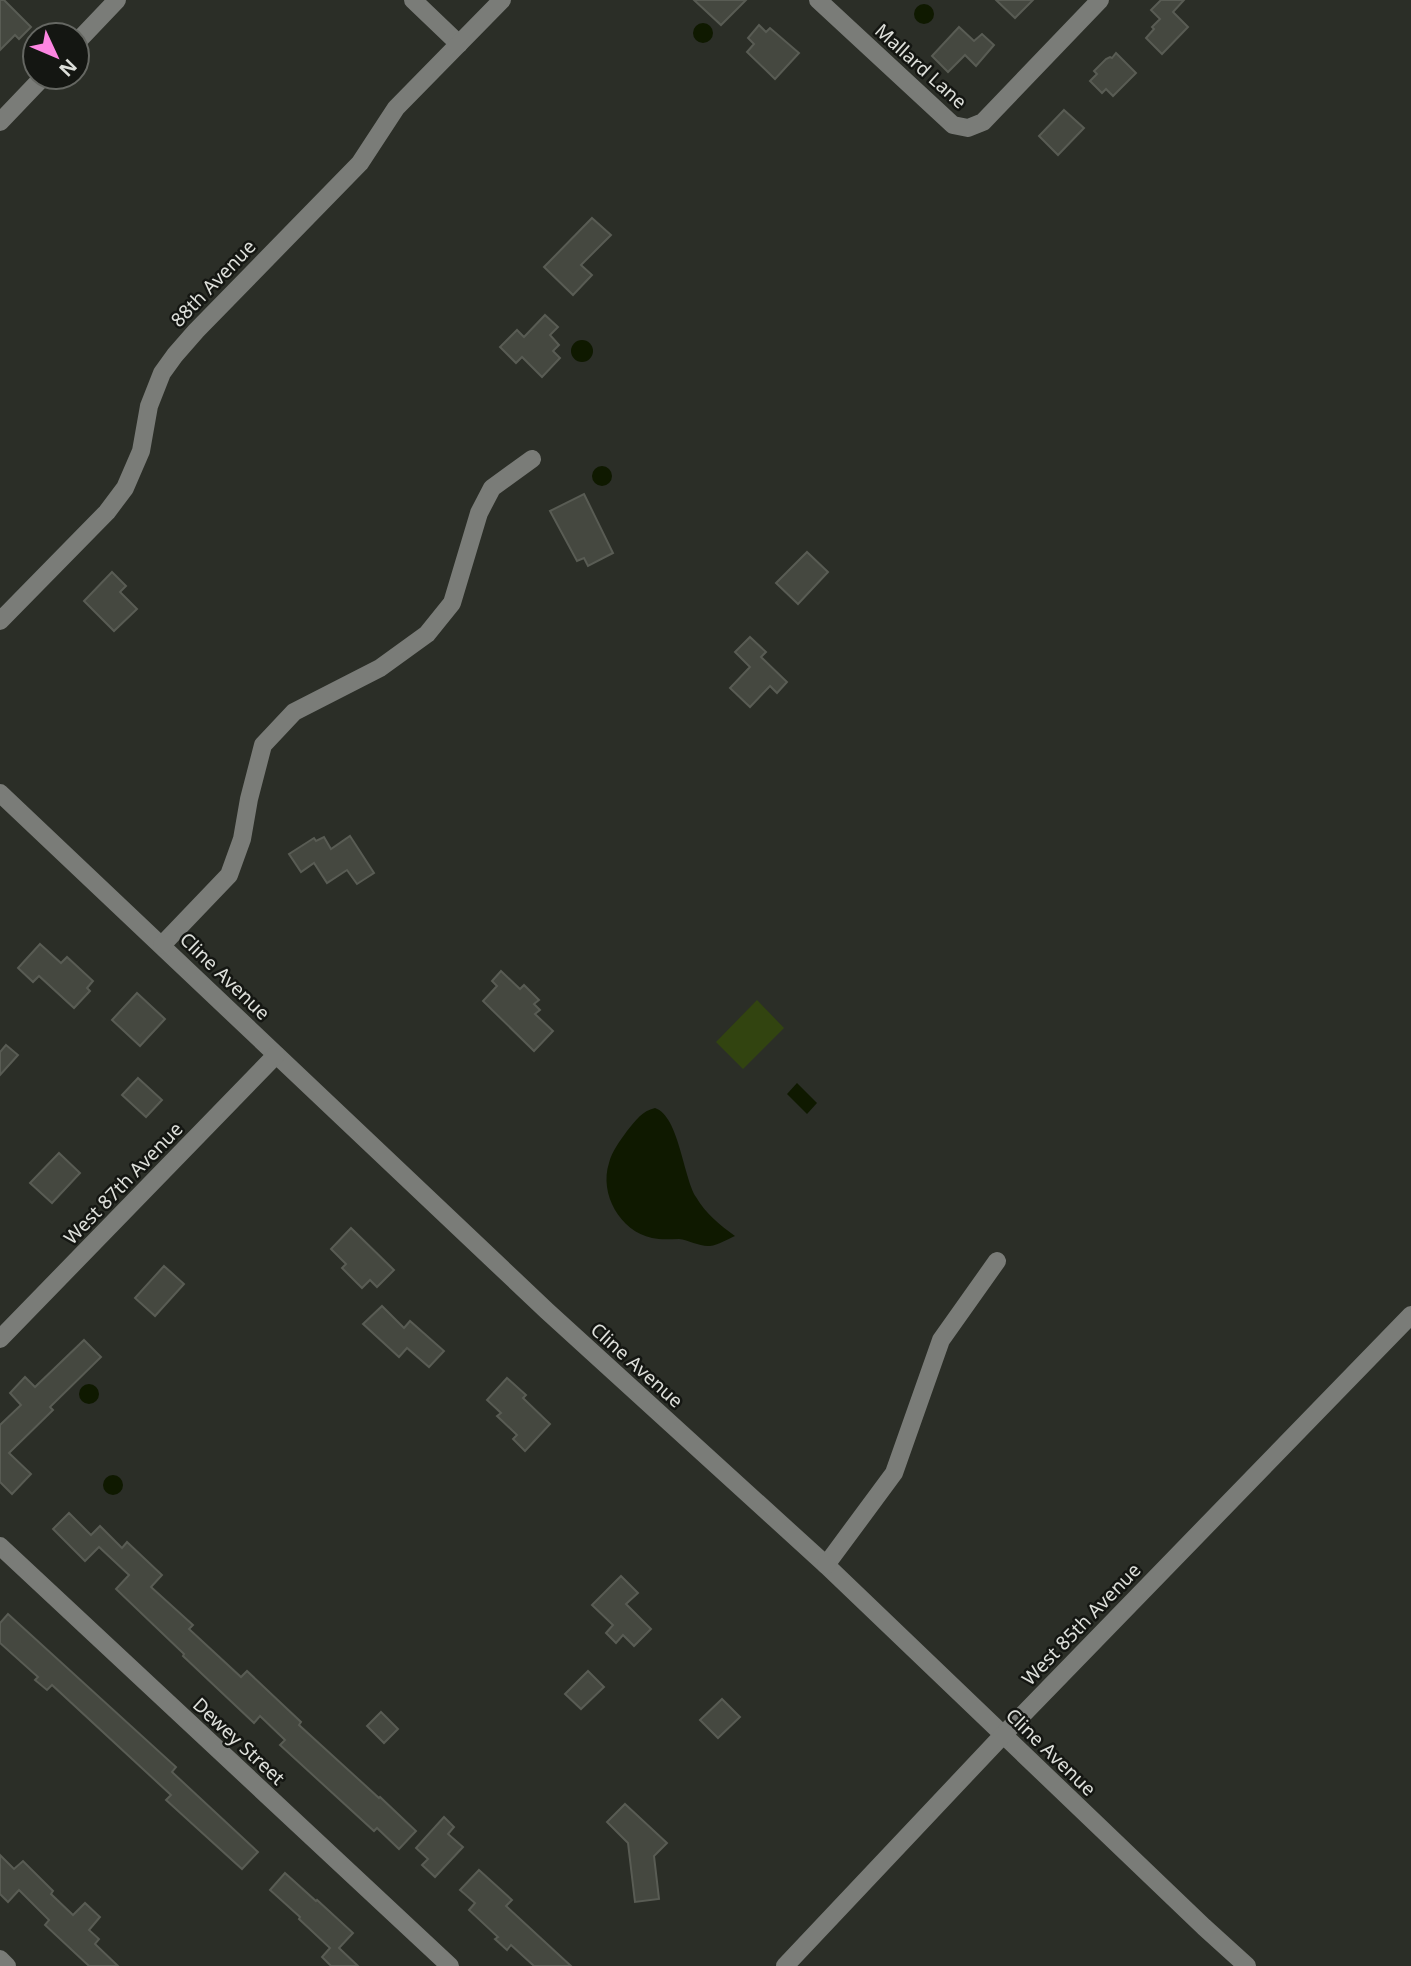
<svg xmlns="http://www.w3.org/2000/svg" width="1411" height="1966" font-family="'Noto Sans',sans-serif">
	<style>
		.green { fill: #324410 }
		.water { fill: #0f1900 }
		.building { fill: #454840; stroke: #595c54; stroke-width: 2 }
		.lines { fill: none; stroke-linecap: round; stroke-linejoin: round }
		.minor { stroke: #7a7c78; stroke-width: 18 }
		.labels { text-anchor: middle; stroke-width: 5; stroke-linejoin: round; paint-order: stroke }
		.street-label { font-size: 19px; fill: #dee0db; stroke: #141612 }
	</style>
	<rect width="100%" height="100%" fill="#2b2e27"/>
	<polygon class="green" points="757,1000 784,1028 743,1069 716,1042"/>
	<g class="water">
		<circle cx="924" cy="14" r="10"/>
		<circle cx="703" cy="33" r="10"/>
		<circle cx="582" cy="351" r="11"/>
		<circle cx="602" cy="476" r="10"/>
		<polygon points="797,1083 817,1103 807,1114 787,1094"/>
		<path d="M655,1108C679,1116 683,1176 696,1197C705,1213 721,1226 735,1236C728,1239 718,1245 710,1246C700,1247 689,1240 679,1239C670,1239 661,1240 652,1238C620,1231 599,1194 609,1163C612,1151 620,1141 627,1131C636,1120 642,1111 655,1108Z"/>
		<circle cx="89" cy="1394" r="10"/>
		<circle cx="113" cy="1485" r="10"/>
	</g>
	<g class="building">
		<polygon points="0,0 4,0 31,27 19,39 15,35 0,50"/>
		<polygon points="694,0 746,0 721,25"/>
		<polygon points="996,0 1033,0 1015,18"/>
		<polygon points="1161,0 1184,0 1173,12 1188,27 1162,54 1146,38 1154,29 1152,27 1160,19 1151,10"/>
		<polygon points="759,25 766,32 770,28 799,53 775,79 747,52 754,44 748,38"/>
		<polygon points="959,27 974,41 982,34 994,45 976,66 965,55 948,72 932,56"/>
		<polygon points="1116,53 1136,73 1113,96 1106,89 1102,93 1090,81 1097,74 1094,71 1106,59 1110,57 1112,58"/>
		<polygon points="1064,110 1084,128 1058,155 1039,136"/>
		<polygon points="592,218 611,235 581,265 592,275 573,295 544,267"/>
		<polygon points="545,315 558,327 550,335 559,345 553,351 560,358 542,377 522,357 516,363 500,347 517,330 524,337"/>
		<polygon points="584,494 613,553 588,566 584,558 577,561 550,511"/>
		<polygon points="807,552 828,572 798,604 776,583"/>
		<polygon points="112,572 126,586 120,592 137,609 114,631 84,601"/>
		<polygon points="750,637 766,652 761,657 787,682 777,693 770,686 750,707 730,688 750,667 735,652"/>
		<polygon points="350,836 374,873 357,884 347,870 327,883 314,863 301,872 289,854 314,838 316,841 324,837 331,849"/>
		<polygon points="40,944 61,963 67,957 93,981 87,988 90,991 74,1008 39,976 33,982 18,968"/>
		<polygon points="501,971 520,989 524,985 539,1000 534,1004 540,1010 535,1014 553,1031 534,1051 483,1001 497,986 492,981"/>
		<polygon points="137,993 165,1019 140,1046 112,1020"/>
		<polygon points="6,1045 18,1055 0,1075 0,1052"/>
		<polygon points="138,1078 162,1100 146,1117 122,1095"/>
		<polygon points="59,1153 80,1173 52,1203 30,1183"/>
		<polygon points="351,1228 394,1270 377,1287 370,1280 362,1288 342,1268 346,1264 331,1249"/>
		<polygon points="164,1266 184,1284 155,1316 135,1298"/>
		<polygon points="382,1306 404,1328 410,1321 444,1351 429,1367 407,1348 399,1357 363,1324"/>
		<polygon points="84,1340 101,1357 50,1407 53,1410 9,1453 31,1474 12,1494 0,1482 0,1425 21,1405 10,1393 25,1377 35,1387"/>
		<polygon points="507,1378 526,1395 523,1398 550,1424 525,1451 513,1439 517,1435 497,1416 501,1413 487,1400"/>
		<polygon points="69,1513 91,1535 100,1526 122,1548 127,1542 162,1575 151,1587 193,1625 189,1629 241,1677 247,1671 301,1722 299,1725 379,1798 380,1797 416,1831 399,1849 377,1828 374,1831 280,1745 285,1740 260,1716 254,1723 183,1656 184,1654 116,1589 129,1575 99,1547 85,1561 53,1529"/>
		<polygon points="621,1576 638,1593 626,1604 651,1629 634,1646 623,1635 616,1643 606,1633 613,1625 592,1605"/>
		<polygon points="8,1614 176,1767 172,1772 258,1852 242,1869 166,1800 171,1795 52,1685 47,1690 35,1680 38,1677 0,1643 0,1623"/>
		<polygon points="588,1671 604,1687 581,1709 565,1694"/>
		<polygon points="722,1699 740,1717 718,1738 700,1720"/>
		<polygon points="381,1712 398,1729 384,1743 367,1726"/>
		<polygon points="625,1804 667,1843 654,1856 659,1899 635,1902 628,1843 607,1822"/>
		<polygon points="444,1817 454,1827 448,1834 463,1847 435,1877 422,1865 428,1859 416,1848"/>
		<polygon points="0,1855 14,1869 23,1861 53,1891 51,1894 73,1915 85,1903 100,1917 89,1930 99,1939 95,1944 118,1966 89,1966 45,1925 49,1920 19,1890 8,1902 0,1894"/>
		<polygon points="479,1870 512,1900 506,1906 571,1966 534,1966 511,1945 507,1950 495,1939 498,1937 469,1910 475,1903 460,1890"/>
		<polygon points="285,1873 316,1901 317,1900 353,1933 339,1948 358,1966 331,1966 322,1957 330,1948 299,1919 300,1917 270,1890"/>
	</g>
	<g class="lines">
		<g class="minor">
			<polyline points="413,0 459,44"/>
			<polyline points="818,0 953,125 968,128 983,122 1100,0"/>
			<polyline points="77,42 117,0"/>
			<polyline points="0,122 43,77"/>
			<polyline points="0,621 107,512 125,488 141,451 149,406 162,373 175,355 196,331 360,163 396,108 502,0"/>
			<polyline points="0,793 547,1311 826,1565 1204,1927 1247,1966"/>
			<polyline points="162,945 229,875 242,839 249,799 263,745 294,712 380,668 427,634 452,603 479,513 492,488 532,459"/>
			<polyline points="0,1339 276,1055"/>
			<polyline points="0,1546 450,1966"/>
			<polyline points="826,1565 894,1473 941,1340 997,1261"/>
			<polyline points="0,1959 7,1966"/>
			<polyline points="785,1966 1003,1735 1411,1315"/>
		</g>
	</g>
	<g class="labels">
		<g class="street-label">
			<text transform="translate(921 66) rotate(42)" y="7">Mallard Lane</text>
			<text transform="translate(213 283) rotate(-46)" y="7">88th Avenue</text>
			<text transform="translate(225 976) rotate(44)" y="7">Cline Avenue</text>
			<text transform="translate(123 1183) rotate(-46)" y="7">West 87th Avenue</text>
			<text transform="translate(637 1365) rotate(42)" y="7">Cline Avenue</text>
			<text transform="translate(1081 1624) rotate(-46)" y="7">West 85th Avenue</text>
			<text transform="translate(239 1741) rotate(43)" y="7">Dewey Street</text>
			<text transform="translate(1051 1752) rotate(44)" y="7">Cline Avenue</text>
		</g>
	</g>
	<g transform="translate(56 56) rotate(134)"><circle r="33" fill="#141612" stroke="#656762" stroke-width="2"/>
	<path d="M0-5L12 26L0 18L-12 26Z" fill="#fd86e2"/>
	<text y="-10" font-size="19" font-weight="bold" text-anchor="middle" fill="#dee0db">N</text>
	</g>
</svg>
